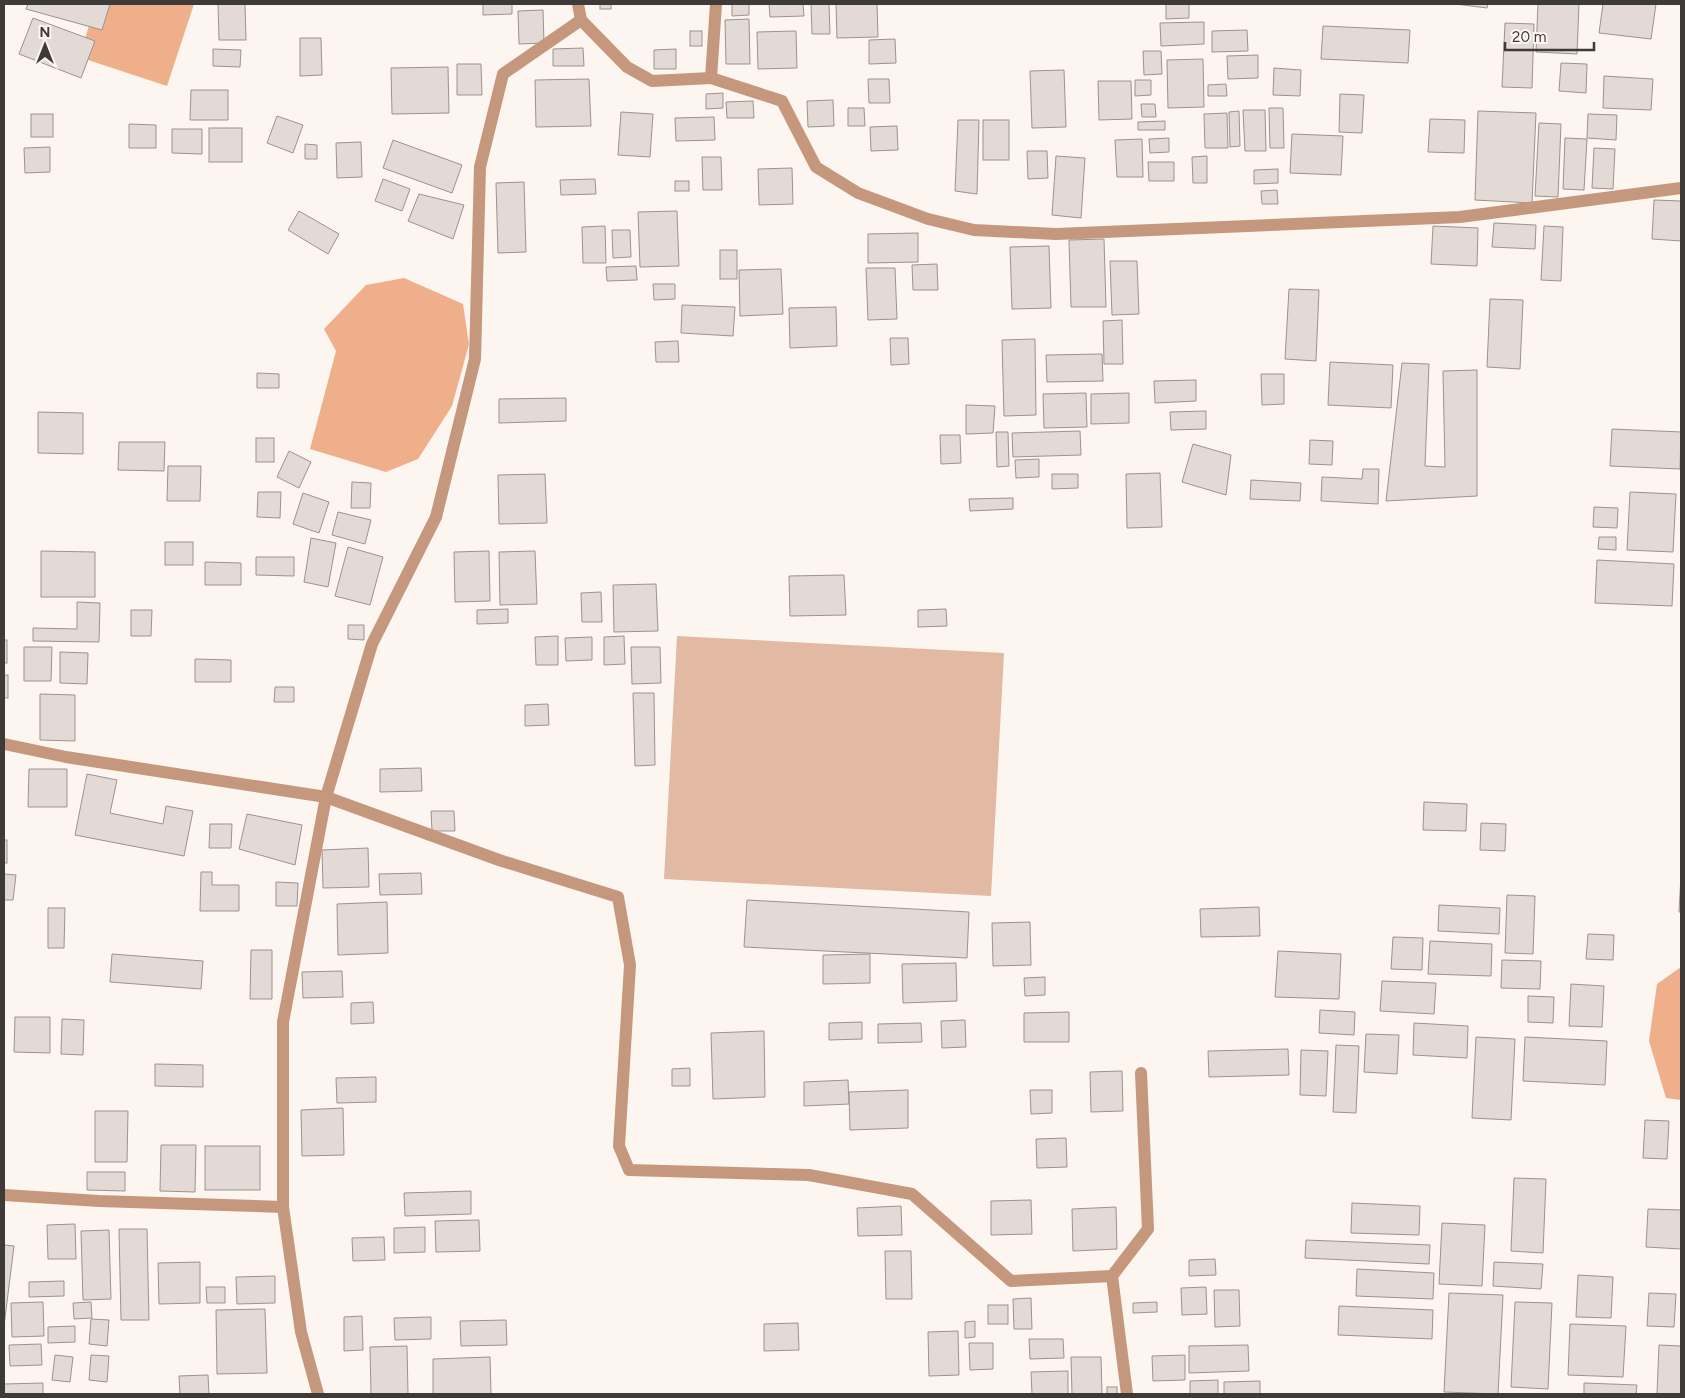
<svg xmlns="http://www.w3.org/2000/svg" width="1685" height="1398" font-family="Figtree,sans-serif">
	<style>
		.green { fill: #e2baa3 }
		.water { fill: #efaf8b }
		.building { fill: #e3dad5; stroke: #9c938f }
		.lines { fill: none; stroke-linecap: round; stroke-linejoin: round }
		.minor { stroke: #c5977d; stroke-width: 12 }
	</style>
	<rect width="100%" height="100%" fill="#fdf5f0"/>
	<polygon class="green" points="677,636 1004,653 991,896 664,879"/>
	<g class="water">
		<polygon points="96,4 194,4 167,86 79,57"/>
		<polygon points="404,278 463,304 469,344 452,406 418,459 386,472 310,449 336,351 324,329 366,285"/>
		<polygon points="1681,967 1681,1100 1666,1098 1649,1041 1657,984"/>
	</g>
	<g class="building">
		<polygon points="28,4 110,4 102,30 26,9"/>
		<polygon points="218,4 245,4 246,40 219,40"/>
		<polygon points="483,4 512,4 512,14 483,15"/>
		<rect x="600" y="4" width="11" height="5"/>
		<polygon points="732,4 749,4 749,15 732,16"/>
		<polygon points="769,4 803,4 804,16 770,17"/>
		<polygon points="811,4 829,4 830,34 812,34"/>
		<polygon points="836,4 877,4 878,37 837,38"/>
		<polygon points="1166,4 1189,4 1189,18 1166,19"/>
		<polygon points="1455,4 1488,4 1487,8"/>
		<polygon points="1538,4 1579,4 1577,54 1536,52"/>
		<polygon points="1603,4 1656,4 1651,39 1599,33"/>
		<polygon points="543,10 544,43 519,44 518,11"/>
		<polygon points="33,18 95,41 81,78 19,54"/>
		<polygon points="749,19 750,64 726,64 725,20"/>
		<polygon points="1204,22 1204,44 1161,46 1160,23"/>
		<polygon points="1505,23 1534,24 1532,88 1502,87"/>
		<polygon points="1323,26 1410,30 1408,63 1321,59"/>
		<polygon points="1247,30 1248,51 1212,52 1212,31"/>
		<rect x="690" y="31" width="12" height="15"/>
		<polygon points="796,31 797,68 758,69 757,32"/>
		<polygon points="300,38 321,38 322,75 300,76"/>
		<polygon points="895,39 896,63 869,64 869,40"/>
		<polygon points="583,48 584,66 553,66 553,49"/>
		<polygon points="213,49 241,50 240,67 213,66"/>
		<polygon points="676,49 676,69 654,69 654,50"/>
		<polygon points="1143,51 1161,51 1162,74 1144,75"/>
		<polygon points="1258,55 1258,78 1228,79 1227,56"/>
		<polygon points="1203,59 1204,107 1168,108 1167,60"/>
		<polygon points="1561,63 1587,64 1586,93 1559,91"/>
		<polygon points="457,64 481,64 482,95 457,95"/>
		<polygon points="448,67 449,113 392,114 391,68"/>
		<polygon points="1274,68 1301,70 1300,96 1273,95"/>
		<polygon points="1064,70 1066,127 1032,128 1030,71"/>
		<polygon points="1604,76 1653,79 1651,110 1603,108"/>
		<polygon points="589,79 591,126 536,127 535,80"/>
		<polygon points="868,79 889,79 890,103 869,103"/>
		<polygon points="1135,80 1151,80 1151,95 1135,96"/>
		<polygon points="1098,81 1131,81 1132,119 1099,120"/>
		<polygon points="1226,84 1227,96 1208,96 1208,85"/>
		<polygon points="191,90 228,90 228,120 190,120"/>
		<polygon points="723,93 723,108 706,109 706,94"/>
		<polygon points="1340,94 1364,95 1362,133 1339,132"/>
		<polygon points="833,100 834,126 808,127 807,101"/>
		<polygon points="753,101 754,118 727,118 726,102"/>
		<polygon points="1141,104 1155,104 1156,117 1142,117"/>
		<polygon points="848,108 864,108 865,126 848,126"/>
		<polygon points="1269,108 1283,108 1284,148 1270,148"/>
		<polygon points="1243,110 1265,110 1266,151 1245,151"/>
		<polygon points="1239,111 1240,146 1230,147 1229,112"/>
		<polygon points="1478,111 1536,113 1532,203 1475,200"/>
		<polygon points="621,112 653,114 650,157 618,155"/>
		<polygon points="1227,113 1228,148 1205,148 1204,114"/>
		<rect x="31" y="114" width="22" height="23"/>
		<polygon points="1588,114 1617,115 1616,140 1587,138"/>
		<polygon points="277,116 303,125 293,153 267,143"/>
		<polygon points="714,117 715,140 676,141 675,118"/>
		<polygon points="1430,119 1465,120 1464,153 1428,152"/>
		<polygon points="958,120 979,120 977,194 955,191"/>
		<rect x="983" y="120" width="26" height="40"/>
		<polygon points="1165,121 1165,130 1138,130 1138,122"/>
		<polygon points="1539,123 1561,124 1558,197 1535,196"/>
		<polygon points="129,124 156,125 156,148 129,148"/>
		<polygon points="897,126 898,150 871,151 870,127"/>
		<rect x="209" y="128" width="33" height="34"/>
		<polygon points="172,129 202,129 202,154 172,153"/>
		<polygon points="1292,134 1343,136 1341,175 1290,173"/>
		<polygon points="1169,138 1169,152 1150,153 1149,139"/>
		<polygon points="1565,138 1587,139 1584,190 1563,189"/>
		<polygon points="1142,139 1143,177 1117,177 1115,140"/>
		<polygon points="393,140 462,165 452,193 383,168"/>
		<polygon points="361,142 362,177 337,178 336,143"/>
		<polygon points="305,144 317,145 317,159 305,159"/>
		<polygon points="50,147 50,172 25,173 24,148"/>
		<polygon points="1594,148 1615,149 1613,189 1592,188"/>
		<polygon points="1027,151 1047,151 1048,178 1028,179"/>
		<polygon points="1056,156 1085,158 1081,218 1052,215"/>
		<polygon points="1207,156 1207,183 1193,183 1192,157"/>
		<polygon points="702,157 721,157 722,190 703,190"/>
		<polygon points="1148,162 1174,162 1174,181 1149,181"/>
		<polygon points="792,168 793,204 759,205 758,169"/>
		<polygon points="1278,169 1278,183 1254,184 1254,170"/>
		<polygon points="383,179 410,189 402,211 375,201"/>
		<polygon points="595,179 596,194 561,195 560,180"/>
		<rect x="675" y="181" width="14" height="10"/>
		<polygon points="524,182 526,252 498,253 496,183"/>
		<polygon points="1277,190 1278,204 1262,204 1261,191"/>
		<polygon points="419,194 464,205 453,239 408,221"/>
		<polygon points="1654,200 1681,201 1681,241 1652,239"/>
		<polygon points="299,211 339,234 328,254 288,230"/>
		<polygon points="677,211 679,266 640,267 638,212"/>
		<polygon points="1494,223 1536,225 1535,249 1492,247"/>
		<polygon points="605,226 606,263 583,263 582,227"/>
		<polygon points="1433,226 1478,228 1477,266 1431,264"/>
		<polygon points="1544,226 1563,227 1561,281 1541,280"/>
		<polygon points="612,230 630,230 631,257 613,258"/>
		<polygon points="918,233 918,262 868,263 868,234"/>
		<polygon points="1104,239 1106,307 1071,307 1069,240"/>
		<polygon points="1049,246 1051,308 1012,309 1010,247"/>
		<rect x="720" y="250" width="17" height="29"/>
		<polygon points="1110,261 1137,261 1139,314 1112,315"/>
		<polygon points="937,264 938,290 913,290 912,265"/>
		<polygon points="636,266 637,280 607,281 606,267"/>
		<polygon points="866,268 895,268 897,319 868,320"/>
		<polygon points="781,269 783,314 740,316 739,270"/>
		<polygon points="653,284 675,284 675,299 654,300"/>
		<polygon points="1289,289 1319,290 1316,361 1285,359"/>
		<polygon points="1490,299 1523,300 1520,369 1487,367"/>
		<polygon points="682,305 735,307 733,336 681,333"/>
		<polygon points="836,307 837,346 790,348 789,308"/>
		<polygon points="1122,320 1123,364 1104,364 1103,321"/>
		<polygon points="890,338 908,338 909,364 891,365"/>
		<polygon points="1035,339 1036,415 1004,416 1002,340"/>
		<polygon points="678,341 679,362 656,362 655,342"/>
		<polygon points="1102,354 1103,381 1047,382 1046,355"/>
		<polygon points="1330,362 1393,365 1391,408 1328,405"/>
		<polygon points="1402,363 1429,364 1425,466 1445,467 1443,371 1477,370 1477,496 1386,501"/>
		<polygon points="257,373 279,374 279,388 257,388"/>
		<polygon points="1261,374 1284,374 1284,404 1262,405"/>
		<polygon points="1196,380 1196,401 1155,403 1154,381"/>
		<polygon points="1086,393 1087,427 1044,428 1043,394"/>
		<polygon points="1129,393 1129,423 1091,424 1091,394"/>
		<polygon points="566,398 566,421 499,423 499,399"/>
		<polygon points="966,405 995,406 993,433 966,434"/>
		<polygon points="1206,411 1206,429 1171,430 1170,412"/>
		<polygon points="38,412 83,413 83,454 38,453"/>
		<polygon points="1612,429 1681,432 1680,469 1610,466"/>
		<polygon points="1080,431 1081,455 1013,457 1012,433"/>
		<polygon points="996,432 1008,432 1009,466 997,467"/>
		<polygon points="940,435 960,435 961,463 941,464"/>
		<rect x="256" y="438" width="18" height="24"/>
		<polygon points="1310,440 1333,441 1332,465 1309,464"/>
		<polygon points="119,442 165,442 164,471 118,470"/>
		<polygon points="1193,444 1231,455 1226,495 1182,482"/>
		<polygon points="289,451 311,462 299,488 277,477"/>
		<polygon points="1039,459 1039,477 1016,478 1015,460"/>
		<polygon points="168,466 201,466 200,501 167,501"/>
		<polygon points="1363,469 1379,469 1378,504 1321,501 1322,477 1362,479"/>
		<polygon points="1160,473 1162,527 1127,528 1126,474"/>
		<polygon points="545,474 547,523 499,524 498,475"/>
		<polygon points="1052,474 1078,474 1078,488 1052,489"/>
		<polygon points="1251,480 1301,483 1300,501 1250,499"/>
		<polygon points="352,482 371,483 370,508 351,508"/>
		<polygon points="258,492 281,492 280,518 257,517"/>
		<polygon points="1630,492 1676,494 1673,552 1627,550"/>
		<polygon points="303,493 329,502 319,533 293,524"/>
		<polygon points="1013,498 1013,509 970,511 969,499"/>
		<polygon points="1594,507 1618,508 1617,528 1593,527"/>
		<polygon points="338,512 371,520 365,544 332,535"/>
		<polygon points="1599,537 1616,537 1616,550 1598,549"/>
		<polygon points="311,538 336,543 328,587 304,582"/>
		<rect x="165" y="542" width="28" height="23"/>
		<polygon points="348,547 383,557 370,605 335,596"/>
		<polygon points="41,551 95,552 95,597 41,597"/>
		<polygon points="489,551 490,601 455,602 454,552"/>
		<polygon points="535,551 537,604 500,605 499,552"/>
		<polygon points="256,557 294,557 294,576 256,575"/>
		<polygon points="1597,560 1674,564 1672,606 1595,603"/>
		<polygon points="205,562 241,563 241,585 205,585"/>
		<polygon points="844,575 846,615 790,616 789,576"/>
		<polygon points="656,584 658,631 614,632 613,585"/>
		<polygon points="601,592 602,622 582,622 581,593"/>
		<polygon points="77,602 100,603 99,642 33,641 33,628 77,629"/>
		<polygon points="508,609 508,623 477,624 477,610"/>
		<polygon points="946,609 947,626 918,627 918,610"/>
		<polygon points="131,610 152,610 151,636 131,636"/>
		<polygon points="348,625 364,625 364,640 348,639"/>
		<polygon points="558,636 558,665 536,665 535,637"/>
		<polygon points="624,636 625,664 604,665 604,637"/>
		<polygon points="592,637 592,660 566,661 565,638"/>
		<rect x="4" y="640" width="3" height="23"/>
		<polygon points="24,647 52,647 51,681 24,681"/>
		<polygon points="631,647 660,647 661,683 632,684"/>
		<polygon points="60,652 88,653 87,684 60,683"/>
		<polygon points="195,659 231,660 231,682 195,682"/>
		<rect x="4" y="675" width="4" height="23"/>
		<polygon points="275,687 294,687 294,702 274,702"/>
		<polygon points="633,693 654,693 655,765 635,766"/>
		<polygon points="40,694 75,695 75,741 40,740"/>
		<polygon points="548,704 549,725 525,726 525,705"/>
		<polygon points="421,768 422,791 380,792 380,769"/>
		<polygon points="29,769 67,769 67,807 28,807"/>
		<polygon points="87,774 117,780 110,813 163,824 166,806 193,811 184,856 75,835"/>
		<polygon points="1424,802 1467,804 1466,831 1423,830"/>
		<polygon points="431,811 454,811 455,831 432,831"/>
		<polygon points="247,814 302,825 295,865 239,849"/>
		<polygon points="1481,823 1506,824 1505,851 1480,850"/>
		<polygon points="210,824 232,824 231,848 209,848"/>
		<rect x="4" y="840" width="3" height="23"/>
		<polygon points="368,848 369,887 323,888 322,850"/>
		<polygon points="201,872 212,872 212,885 239,885 239,911 200,911"/>
		<polygon points="421,873 422,894 380,895 379,874"/>
		<polygon points="4,874 16,875 13,900 4,900"/>
		<polygon points="1681,875 1681,912 1679,912"/>
		<polygon points="276,882 298,883 297,906 276,906"/>
		<polygon points="1507,895 1535,896 1533,954 1505,953"/>
		<polygon points="747,900 969,912 967,958 744,947"/>
		<polygon points="387,902 388,953 338,955 337,904"/>
		<polygon points="1439,905 1500,908 1499,934 1438,931"/>
		<polygon points="1259,907 1260,936 1201,937 1200,909"/>
		<polygon points="48,908 65,908 64,948 48,948"/>
		<polygon points="1030,922 1031,965 993,966 992,923"/>
		<polygon points="1588,934 1614,935 1613,960 1586,959"/>
		<polygon points="1393,937 1423,938 1422,970 1391,969"/>
		<polygon points="1430,941 1492,944 1491,976 1428,974"/>
		<polygon points="251,950 272,950 272,999 250,999"/>
		<polygon points="1278,951 1341,954 1339,999 1275,997"/>
		<polygon points="112,954 203,961 201,989 110,982"/>
		<polygon points="870,954 870,983 823,984 823,955"/>
		<polygon points="1502,960 1541,961 1540,989 1501,988"/>
		<polygon points="956,963 957,1001 903,1003 902,964"/>
		<polygon points="342,971 343,997 303,998 302,972"/>
		<polygon points="1045,977 1045,995 1025,996 1024,978"/>
		<polygon points="1382,981 1436,983 1434,1014 1380,1011"/>
		<polygon points="1571,984 1604,986 1602,1027 1569,1026"/>
		<polygon points="1528,996 1554,997 1553,1023 1528,1022"/>
		<polygon points="373,1002 374,1023 351,1024 351,1003"/>
		<polygon points="1320,1010 1355,1012 1354,1035 1319,1033"/>
		<polygon points="1069,1012 1069,1042 1024,1042 1024,1013"/>
		<polygon points="15,1017 50,1017 50,1053 14,1052"/>
		<polygon points="62,1019 84,1020 83,1055 61,1054"/>
		<polygon points="965,1020 966,1047 942,1048 941,1021"/>
		<polygon points="862,1022 862,1039 829,1040 829,1023"/>
		<polygon points="921,1023 922,1042 878,1043 878,1024"/>
		<polygon points="1414,1023 1468,1026 1467,1058 1413,1055"/>
		<polygon points="764,1031 765,1097 713,1099 711,1033"/>
		<polygon points="1366,1034 1399,1035 1397,1074 1364,1072"/>
		<polygon points="1476,1037 1515,1039 1511,1120 1472,1118"/>
		<polygon points="1525,1037 1607,1041 1605,1085 1523,1081"/>
		<polygon points="1336,1045 1359,1046 1356,1113 1333,1112"/>
		<polygon points="1288,1049 1289,1075 1209,1077 1208,1051"/>
		<polygon points="1301,1050 1328,1051 1326,1096 1300,1095"/>
		<polygon points="155,1064 203,1065 203,1087 155,1086"/>
		<polygon points="690,1068 690,1086 672,1086 672,1069"/>
		<polygon points="1122,1071 1123,1111 1091,1112 1090,1072"/>
		<polygon points="376,1077 376,1102 337,1103 336,1078"/>
		<polygon points="848,1080 849,1104 804,1106 804,1082"/>
		<polygon points="908,1090 908,1128 850,1130 849,1092"/>
		<polygon points="1030,1090 1052,1090 1052,1113 1031,1114"/>
		<polygon points="343,1108 344,1155 302,1156 301,1110"/>
		<polygon points="95,1111 128,1111 127,1162 95,1162"/>
		<polygon points="1645,1120 1669,1121 1667,1159 1643,1158"/>
		<polygon points="1066,1138 1067,1167 1037,1168 1036,1139"/>
		<polygon points="161,1145 196,1145 195,1192 160,1191"/>
		<rect x="205" y="1146" width="55" height="44"/>
		<polygon points="87,1172 125,1172 125,1191 87,1190"/>
		<polygon points="1514,1178 1546,1179 1543,1253 1511,1251"/>
		<polygon points="471,1191 471,1214 405,1216 404,1193"/>
		<polygon points="1031,1200 1032,1234 991,1235 991,1201"/>
		<polygon points="1352,1203 1420,1206 1419,1235 1351,1233"/>
		<polygon points="901,1206 902,1235 858,1236 857,1208"/>
		<polygon points="1116,1207 1117,1249 1073,1251 1072,1209"/>
		<polygon points="1648,1209 1681,1210 1681,1249 1646,1247"/>
		<polygon points="479,1220 480,1251 436,1252 435,1221"/>
		<polygon points="1442,1223 1485,1225 1482,1286 1439,1284"/>
		<polygon points="75,1224 76,1259 48,1259 47,1225"/>
		<polygon points="425,1227 425,1252 394,1253 394,1228"/>
		<polygon points="119,1229 147,1229 149,1320 121,1320"/>
		<polygon points="109,1230 111,1299 83,1300 81,1231"/>
		<polygon points="384,1237 385,1260 353,1261 352,1238"/>
		<polygon points="1306,1240 1430,1245 1429,1264 1305,1258"/>
		<polygon points="4,1245 14,1246 4,1326"/>
		<polygon points="885,1251 911,1251 912,1299 886,1299"/>
		<polygon points="1215,1259 1216,1275 1189,1276 1189,1260"/>
		<polygon points="200,1262 200,1303 159,1304 158,1263"/>
		<polygon points="1494,1262 1543,1264 1541,1289 1493,1286"/>
		<polygon points="1357,1269 1434,1273 1433,1299 1356,1296"/>
		<polygon points="1578,1275 1613,1277 1611,1318 1576,1317"/>
		<polygon points="275,1276 275,1303 237,1304 236,1277"/>
		<polygon points="64,1281 64,1296 29,1297 29,1282"/>
		<polygon points="206,1287 225,1287 225,1303 207,1303"/>
		<polygon points="1206,1287 1207,1314 1182,1315 1181,1288"/>
		<polygon points="1214,1290 1239,1290 1240,1326 1215,1327"/>
		<polygon points="1449,1293 1503,1295 1498,1394 1444,1392"/>
		<polygon points="1649,1293 1676,1294 1674,1327 1647,1326"/>
		<polygon points="1031,1298 1032,1329 1014,1329 1013,1299"/>
		<polygon points="43,1302 44,1336 12,1337 11,1303"/>
		<polygon points="91,1302 92,1318 74,1319 73,1303"/>
		<polygon points="1157,1302 1157,1312 1133,1313 1133,1303"/>
		<polygon points="1515,1302 1552,1303 1548,1389 1511,1387"/>
		<rect x="988" y="1305" width="20" height="19"/>
		<polygon points="1339,1306 1433,1310 1432,1339 1338,1335"/>
		<polygon points="265,1309 267,1373 217,1374 216,1310"/>
		<polygon points="362,1316 363,1350 344,1351 344,1317"/>
		<polygon points="431,1317 431,1339 395,1340 394,1318"/>
		<polygon points="91,1319 109,1320 107,1346 89,1344"/>
		<polygon points="506,1320 507,1345 461,1346 460,1321"/>
		<polygon points="975,1321 975,1337 965,1338 965,1322"/>
		<polygon points="798,1323 799,1350 764,1351 764,1324"/>
		<polygon points="1570,1324 1626,1326 1623,1377 1568,1375"/>
		<polygon points="75,1326 75,1342 48,1343 48,1327"/>
		<polygon points="958,1331 959,1375 929,1376 928,1332"/>
		<polygon points="1029,1339 1063,1339 1064,1358 1030,1359"/>
		<polygon points="969,1343 993,1343 993,1369 970,1370"/>
		<polygon points="41,1344 42,1365 10,1366 9,1345"/>
		<polygon points="1248,1345 1249,1371 1189,1373 1189,1346"/>
		<polygon points="1659,1345 1681,1346 1681,1394 1657,1394"/>
		<polygon points="407,1346 408,1394 371,1394 370,1347"/>
		<polygon points="55,1355 73,1357 70,1382 52,1380"/>
		<polygon points="91,1355 109,1356 107,1382 89,1380"/>
		<polygon points="1185,1355 1185,1380 1153,1381 1152,1356"/>
		<polygon points="490,1357 491,1394 433,1394 433,1359"/>
		<polygon points="1071,1357 1101,1357 1102,1394 1072,1394"/>
		<polygon points="1068,1371 1068,1394 1032,1394 1031,1372"/>
		<polygon points="208,1375 209,1394 180,1394 179,1376"/>
		<polygon points="1218,1380 1218,1394 1190,1394 1190,1381"/>
		<polygon points="1260,1381 1260,1394 1224,1394 1224,1382"/>
		<polygon points="43,1383 43,1394 4,1394 4,1384"/>
		<polygon points="1584,1383 1637,1385 1636,1394 1584,1394"/>
		<rect x="1107" y="1387" width="10" height="7"/>
	</g>
	<g class="lines">
		<g class="minor">
			<polyline points="578,4 581,20 627,67 652,81 711,78"/>
			<polyline points="716,4 711,78 782,101 816,167 858,193 928,219 974,230 1056,234 1460,217 1681,188"/>
			<polyline points="4,744 66,757 326,797 499,860 618,897 630,965 619,1146 629,1170 809,1175 912,1194 1011,1281 1112,1276"/>
			<polyline points="4,1195 99,1201 283,1207"/>
			<polyline points="318,1394 301,1332 283,1207 283,1022 326,797 372,644 436,517 475,359 480,167 503,74 581,20"/>
			<polyline points="1127,1394 1112,1276 1148,1229 1141,1073"/>
		</g>
	</g>
	<rect width="1685" height="1398" fill="none" stroke="#3d3a38" stroke-width="10"/>
	<g transform="translate(45 45)" stroke="#fdf5f0" stroke-width="4" paint-order="stroke">
	<path d="M0-4L9 19L0 12L-9 19Z" fill="#3d3a38"/>
	<text y="-8" font-size="14" font-weight="bold" text-anchor="middle" fill="#3d3a38">N</text>
	</g>
	<path d="M1505 42v8h89v-8" fill="none" stroke="#3d3a38" stroke-width="2.5"/>
	<text x="1512" y="42" font-size="15" fill="#3d3a38" stroke="#fdf5f0" stroke-width="4" paint-order="stroke">20 m</text>
</svg>
